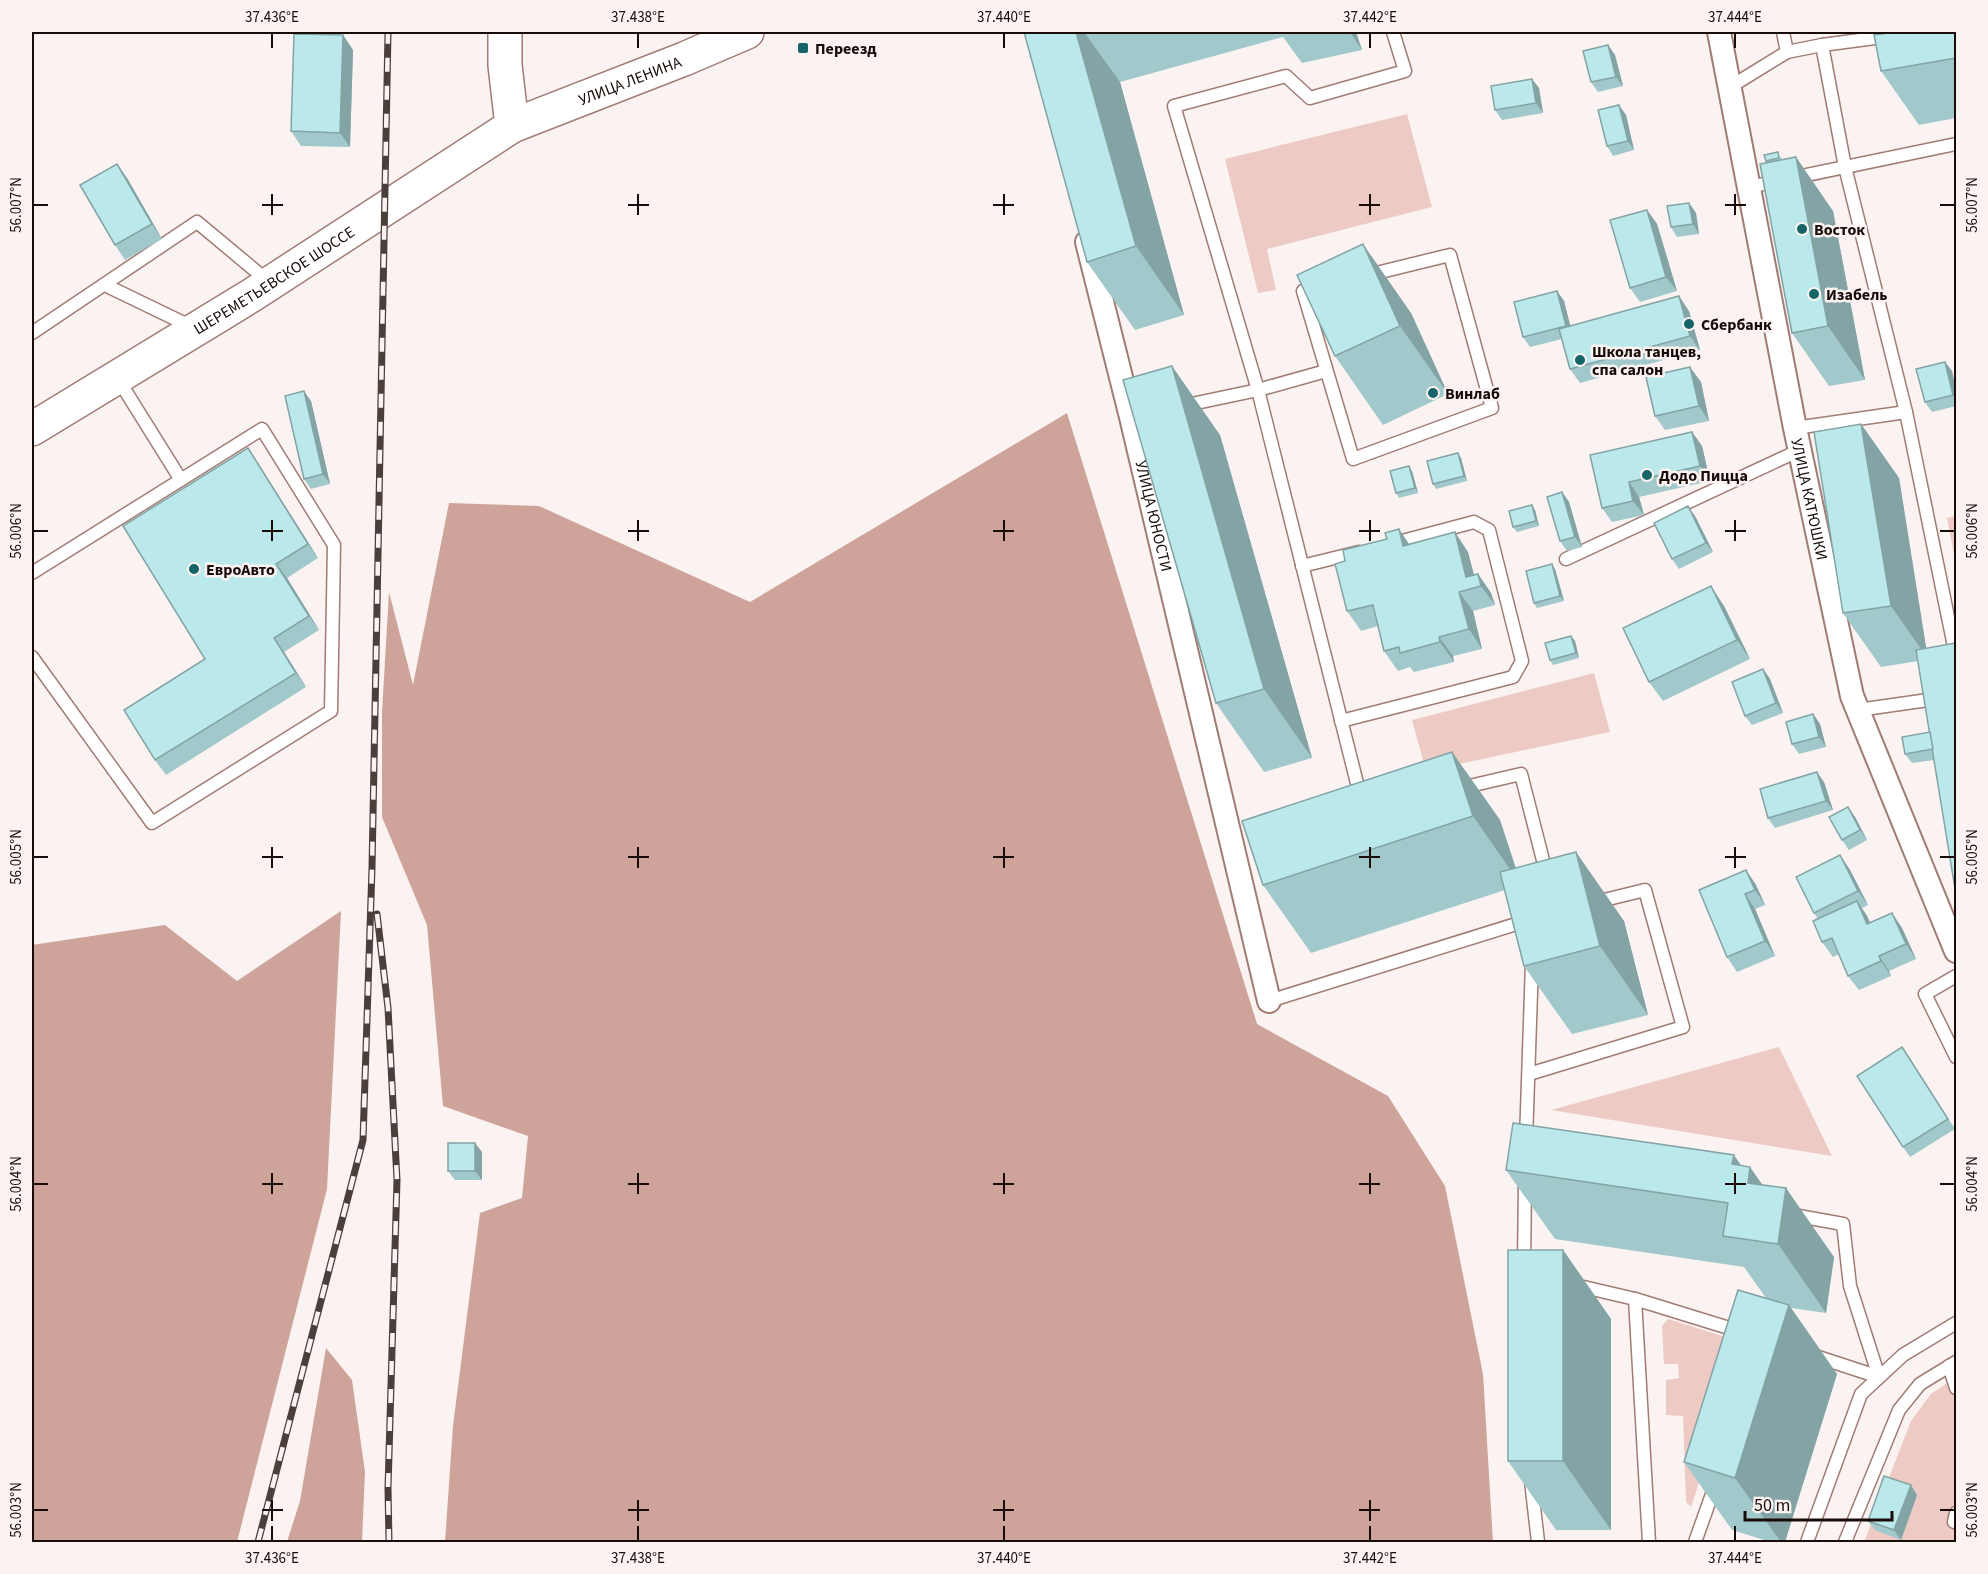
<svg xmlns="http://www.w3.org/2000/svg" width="1988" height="1574" font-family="'Source Sans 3',sans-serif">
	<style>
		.green { fill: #edcbc4 }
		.forest { fill: #cea399 }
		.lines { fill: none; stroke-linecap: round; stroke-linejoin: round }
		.lane-casing { stroke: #a07c73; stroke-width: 15 }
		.street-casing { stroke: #a07c73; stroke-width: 26 }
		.secondary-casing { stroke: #a07c73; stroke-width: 36 }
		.lane { stroke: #fff; stroke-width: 12 }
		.street { stroke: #fff; stroke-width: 22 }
		.secondary { stroke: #fff; stroke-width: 33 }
		.rail-casing { stroke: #4b3f3c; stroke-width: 7 }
		.rail { stroke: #fbf3f1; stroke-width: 4.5; stroke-dasharray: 14; stroke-linecap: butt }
		.wall { fill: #a1c8ca }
		.shaded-wall { fill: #83a3a4 }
		.building { fill: #bbe9eb; stroke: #83a3a4; stroke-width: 1.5 }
		.ticks { fill: none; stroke: #180b08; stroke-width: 2 }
		.poi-dot { fill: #146468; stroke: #fbf3f1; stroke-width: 2 }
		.labels { text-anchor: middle; stroke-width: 5; stroke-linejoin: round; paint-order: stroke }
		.poi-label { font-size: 16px; font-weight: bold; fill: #180b08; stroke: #fbf3f1; text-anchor: start }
		.street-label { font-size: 16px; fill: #180b08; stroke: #fbf3f1 }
		.neatline { fill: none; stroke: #180b08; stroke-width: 2 }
		.ticks-label { font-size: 15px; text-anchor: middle; fill: #180b08 }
	</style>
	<rect width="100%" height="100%" fill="#fbf3f1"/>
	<g class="green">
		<polygon points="1407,114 1432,207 1267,249 1276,290 1258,293 1225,159"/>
		<polygon points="1956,516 1956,565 1947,518"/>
		<polygon points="1594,673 1610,732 1426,771 1412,720"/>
		<polygon points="1779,1047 1832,1156 1551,1110"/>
		<polygon points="1668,1319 1751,1345 1717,1428 1691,1507 1686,1502 1683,1416 1666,1415 1666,1380 1679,1378 1678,1364 1664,1364 1662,1326"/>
		<polygon points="1956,1377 1956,1542 1864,1542 1911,1421 1931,1394"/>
	</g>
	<g class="forest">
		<polygon points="1067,413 1257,1024 1388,1096 1445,1186 1483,1374 1493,1542 445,1542 453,1426 480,1213 522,1198 528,1136 443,1106 427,925 382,817 382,712 389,592 413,685 449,503 539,506 750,602"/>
		<polygon points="341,911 327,1189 237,1542 32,1542 32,945 165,925 237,981"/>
		<polygon points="326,1348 352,1380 365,1472 362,1542 287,1542 300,1501"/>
	</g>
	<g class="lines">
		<defs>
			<g id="lane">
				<polyline points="1783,32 1787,52"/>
				<polyline points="1822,45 1845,167 1906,412 1956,656"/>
				<polyline points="1730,87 1787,52 1822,45 1920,32"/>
				<polyline points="1749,187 1956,144"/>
				<polygon points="1450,255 1492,408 1353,459 1303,291"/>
				<polyline points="105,285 192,327"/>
				<polyline points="32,333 197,222 269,282"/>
				<polyline points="118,379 181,480"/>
				<polyline points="1182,406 1258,390 1326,371"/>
				<polyline points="1795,428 1906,412"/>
				<polyline points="1566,559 1800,450"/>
				<polyline points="1302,566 1359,552"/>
				<polyline points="32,573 262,429 334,545 331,711 152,823 32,657"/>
				<polyline points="1858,710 1956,696"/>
				<polyline points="1341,721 1513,677 1522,661 1489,530 1474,522 1391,544"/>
				<polyline points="1461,788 1521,774 1547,876"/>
				<polyline points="1361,799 1258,390 1174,106 1286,76 1310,98 1405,71 1393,32"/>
				<polyline points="1956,976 1925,994 1956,1057"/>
				<polyline points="1269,1001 1529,920"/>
				<polyline points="1529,1074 1683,1027 1645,890 1592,903"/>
				<polyline points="1526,1140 1532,963"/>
				<polyline points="1793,1215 1843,1224 1850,1286 1879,1377"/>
				<polyline points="1524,1266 1525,1181"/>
				<polyline points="1575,1285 1635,1299"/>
				<polyline points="1815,1356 1879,1377"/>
				<polyline points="1949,1366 1956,1388"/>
				<polyline points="1531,1481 1538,1542"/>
				<polyline points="1954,1522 1956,1513"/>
				<polyline points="1649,1542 1635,1299 1742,1332"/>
				<polyline points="1695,1542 1716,1483"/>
				<polyline points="1807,1542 1861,1394 1903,1355 1956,1323"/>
				<polyline points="1845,1542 1899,1410 1920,1384 1956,1362"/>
			</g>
			<g id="street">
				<path id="s1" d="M1719,32L1795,428L1852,696L1956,951"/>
				<path id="s2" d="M1087,242L1131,417L1269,1001"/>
			</g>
			<g id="secondary">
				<polyline points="505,32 505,65 512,126"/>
				<path id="s3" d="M32,429L252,295L512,126L684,59L747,32"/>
			</g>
		</defs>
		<use href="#lane" class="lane-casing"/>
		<use href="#street" class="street-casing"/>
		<use href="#secondary" class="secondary-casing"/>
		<use href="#lane" class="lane"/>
		<use href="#street" class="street"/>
		<use href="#secondary" class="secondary"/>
		<defs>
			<g id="rail">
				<polyline points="377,914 388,1008 397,1180 388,1488 389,1542"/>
				<polyline points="258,1542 363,1140 372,868 388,32"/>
			</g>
		</defs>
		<use href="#rail" class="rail-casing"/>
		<use href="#rail" class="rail"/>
	</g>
	<g class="wall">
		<polygon points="1024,32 1356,32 1362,50 1302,63 1283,37 1120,82 1184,315 1135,330 1087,262"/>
		<polygon points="1956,32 1956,118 1919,125 1881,71"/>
		<polygon points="343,35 353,50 350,147 301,146 291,131"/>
		<polygon points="1608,45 1615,55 1623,86 1598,92 1591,82"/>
		<polygon points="1532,79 1539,88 1543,113 1502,120 1495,110"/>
		<polygon points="1626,115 1634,150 1613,156 1607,146"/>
		<polygon points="1781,157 1782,160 1833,211 1865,380 1829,386 1792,333 1766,161"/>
		<polygon points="127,178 162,239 125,260 115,245"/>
		<polygon points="1689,203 1696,213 1699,234 1677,237 1671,227"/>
		<polygon points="1647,210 1657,224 1677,291 1640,302 1630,288"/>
		<polygon points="1557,291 1564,301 1570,326 1689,311 1700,350 1580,383 1570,369 1562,339 1530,347 1523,337"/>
		<polygon points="1411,313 1448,394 1383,425 1335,356"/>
		<polygon points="1945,362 1952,371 1956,390 1956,406 1932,412 1925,402"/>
		<polygon points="1701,382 1709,421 1665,430 1655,416"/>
		<polygon points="311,401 330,484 311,489 304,479"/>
		<polygon points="1861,424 1899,478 1926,648 1934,760 1912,763 1905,754 1930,732 1918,661 1881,667 1843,613"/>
		<polygon points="1692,432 1702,446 1710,481 1639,497 1644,515 1612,522 1602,508 1590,455"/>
		<polygon points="1220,435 1312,758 1264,772 1216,703"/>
		<polygon points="1461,458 1467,481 1436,489 1433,484"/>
		<polygon points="258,463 318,558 287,578 319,630 284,652 306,687 166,775 155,760 205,659"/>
		<polygon points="1412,471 1418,493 1399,498 1396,493"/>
		<polygon points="1562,492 1569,502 1582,547 1567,551 1560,541"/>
		<polygon points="1535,510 1539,526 1517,532 1513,527"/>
		<polygon points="1695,516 1713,552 1679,569 1672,559"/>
		<polygon points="1399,529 1409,544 1468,552 1474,575 1478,574 1491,593 1495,605 1473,611 1482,649 1453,656 1454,662 1414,672 1410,667 1398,671 1384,651 1378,626 1361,631 1347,611 1387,539"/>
		<polygon points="1555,569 1564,601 1537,608 1534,603"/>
		<polygon points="1724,606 1750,659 1663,701 1649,682"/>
		<polygon points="1571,636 1575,641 1579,658 1553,665 1550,660"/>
		<polygon points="1763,669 1770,679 1783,713 1752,725 1745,716"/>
		<polygon points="1813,714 1820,724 1826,747 1799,754 1792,744"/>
		<polygon points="1452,752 1500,820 1516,868 1624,921 1648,1015 1572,1034 1524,966 1505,890 1311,953 1263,885"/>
		<polygon points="1824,782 1833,810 1775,828 1768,818"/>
		<polygon points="1848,807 1855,817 1867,840 1849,850 1842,840"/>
		<polygon points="1840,855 1850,870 1868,905 1862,908 1867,916 1870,923 1892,913 1902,928 1916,959 1889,971 1891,976 1859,990 1848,976 1839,954 1833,957 1822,942 1818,919 1814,913"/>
		<polygon points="1746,870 1756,885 1765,905 1755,909 1775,956 1737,972 1727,957"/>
		<polygon points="1909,1057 1955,1129 1910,1157 1903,1147"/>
		<polygon points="482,1152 482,1180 455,1180 448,1171"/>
		<polygon points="1741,1166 1763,1185 1834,1257 1826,1313 1791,1308 1837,1374 1785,1542 1771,1542 1732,1530 1684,1462 1766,1298 1744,1267 1555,1239 1506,1170"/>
		<polygon points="1563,1250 1611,1319 1611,1530 1556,1530 1508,1461"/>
		<polygon points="1917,1495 1901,1540 1875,1530 1868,1521"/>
	</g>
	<g class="shaded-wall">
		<polygon points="1076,32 1084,32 1120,82 1184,315 1136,246"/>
		<polygon points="1350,32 1356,32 1362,50"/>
		<polygon points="343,35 353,50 350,147 340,133"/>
		<polygon points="1608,45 1615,55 1623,86 1616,77"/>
		<polygon points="1532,79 1539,88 1543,113 1536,103"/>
		<polygon points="1619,105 1626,115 1634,150 1628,141"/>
		<polygon points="1796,157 1833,211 1865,380 1828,326"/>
		<polygon points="117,164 127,178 162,239 152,224"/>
		<polygon points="1689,203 1696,213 1699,234 1693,224"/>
		<polygon points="1647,210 1657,224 1677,291 1666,277"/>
		<polygon points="1363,244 1411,313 1448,394 1400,326"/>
		<polygon points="1557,291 1564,301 1573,336 1566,326"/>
		<polygon points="1679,296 1689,311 1700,350 1690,336"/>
		<polygon points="1945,362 1952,371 1956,390 1956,399 1953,395"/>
		<polygon points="1172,366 1220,435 1312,758 1264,689"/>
		<polygon points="1690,367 1701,382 1709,421 1699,406"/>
		<polygon points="304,391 311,401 330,484 323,474"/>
		<polygon points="1861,424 1899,478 1928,659 1891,606"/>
		<polygon points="1692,432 1702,446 1710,481 1700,466"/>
		<polygon points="248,448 258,463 318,558 308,544"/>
		<polygon points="1458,453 1461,458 1467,481 1464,476"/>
		<polygon points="1409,466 1412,471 1418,493 1415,488"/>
		<polygon points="1629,482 1639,497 1644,515 1633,501"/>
		<polygon points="1562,492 1569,502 1582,547 1575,537"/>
		<polygon points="1532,505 1535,510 1539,526 1536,521"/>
		<polygon points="1688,506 1695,516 1713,552 1706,543"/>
		<polygon points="1399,529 1412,549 1403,546"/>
		<polygon points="1455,532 1468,552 1477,587 1466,577"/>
		<polygon points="276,564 287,578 319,630 309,616"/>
		<polygon points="1552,564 1555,569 1564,601 1560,596"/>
		<polygon points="1478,574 1491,593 1495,605 1481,586"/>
		<polygon points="1711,586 1724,606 1750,659 1737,640"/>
		<polygon points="1459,592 1473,611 1482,649 1469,629"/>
		<polygon points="1571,636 1575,641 1579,658 1576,653"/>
		<polygon points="1439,637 1453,656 1454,662 1440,642"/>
		<polygon points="274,638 284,652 306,687 296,673"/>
		<polygon points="1763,669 1770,679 1783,713 1776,703"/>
		<polygon points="1813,714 1820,724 1826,747 1819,737"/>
		<polygon points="1452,752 1500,820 1521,885 1473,816"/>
		<polygon points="1817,772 1824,782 1833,810 1826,801"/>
		<polygon points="1848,807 1855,817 1867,840 1860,830"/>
		<polygon points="1576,852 1624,921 1648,1015 1600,946"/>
		<polygon points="1840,855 1850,870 1868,905 1858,891"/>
		<polygon points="1746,870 1756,885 1765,905 1755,890"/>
		<polygon points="1745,894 1755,909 1775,956 1765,941"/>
		<polygon points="1857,901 1867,916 1878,939 1867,924"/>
		<polygon points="1892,913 1902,928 1916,959 1906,944"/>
		<polygon points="1879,956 1889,971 1891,976 1881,961"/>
		<polygon points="475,1143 482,1152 482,1180 475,1171"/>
		<polygon points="1734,1155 1749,1177 1750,1167 1782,1213 1786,1188 1834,1257 1826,1313 1778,1244 1732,1164"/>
		<polygon points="1563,1250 1611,1319 1611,1530 1563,1461"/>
		<polygon points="1789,1305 1837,1374 1785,1542 1781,1542 1735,1478"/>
		<polygon points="1911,1485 1917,1495 1901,1540 1894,1530"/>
	</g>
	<g class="building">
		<polygon points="1024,32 1076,32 1136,246 1087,262"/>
		<polygon points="1896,32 1956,32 1956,58 1881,71 1874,35"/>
		<polygon points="294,34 343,35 340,133 291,131"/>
		<polygon points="1608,45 1616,77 1591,82 1583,51"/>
		<polygon points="1532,79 1536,103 1495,110 1491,86"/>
		<polygon points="1619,105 1628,141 1607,146 1598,110"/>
		<polygon points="1778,152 1779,158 1766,161 1764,155"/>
		<polygon points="1796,157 1828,326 1792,333 1760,164"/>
		<polygon points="117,164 152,224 115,245 80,185"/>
		<polygon points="1689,203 1693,224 1671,227 1667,206"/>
		<polygon points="1647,210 1666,277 1630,288 1610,220"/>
		<polygon points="1363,244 1400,326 1335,356 1297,275"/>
		<polygon points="1557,291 1566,326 1523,337 1514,302"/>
		<polygon points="1679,296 1690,336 1570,369 1559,329"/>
		<polygon points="1945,362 1953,395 1925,402 1916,369"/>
		<polygon points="1172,366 1264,689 1216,703 1123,380"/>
		<polygon points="1690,367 1699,406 1655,416 1646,377"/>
		<polygon points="304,391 323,474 304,479 285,396"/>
		<polygon points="1861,424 1891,606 1843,613 1814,432"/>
		<polygon points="1692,432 1700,466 1629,482 1633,501 1602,508 1590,455"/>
		<polygon points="248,448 308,544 276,564 309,616 274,638 296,673 155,760 124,710 205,659 123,526"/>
		<polygon points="1458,453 1464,476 1433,484 1427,461"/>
		<polygon points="1409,466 1415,488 1396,493 1390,471"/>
		<polygon points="1562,492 1575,537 1560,541 1547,497"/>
		<polygon points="1532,505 1536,521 1513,527 1509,511"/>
		<polygon points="1688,506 1706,543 1672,559 1654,523"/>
		<polygon points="1399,529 1403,546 1455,532 1466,577 1478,574 1481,586 1459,592 1469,629 1439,637 1440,642 1400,653 1399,647 1384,651 1373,605 1347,611 1335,564 1345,561 1343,550 1387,539 1385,533"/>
		<polygon points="1552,564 1560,596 1534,603 1526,571"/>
		<polygon points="1711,586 1737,640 1649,682 1623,628"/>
		<polygon points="1571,636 1576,653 1550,660 1545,643"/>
		<polygon points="1956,643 1956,895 1916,650"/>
		<polygon points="1763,669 1776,703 1745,716 1732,682"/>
		<polygon points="1813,714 1819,737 1792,744 1786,722"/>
		<polygon points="1930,732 1933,749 1905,754 1902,737"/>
		<polygon points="1452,752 1473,816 1263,885 1242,821"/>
		<polygon points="1817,772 1826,801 1768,818 1760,789"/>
		<polygon points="1848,807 1860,830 1842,840 1829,817"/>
		<polygon points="1576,852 1600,946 1524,966 1500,872"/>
		<polygon points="1840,855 1858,891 1814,913 1796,877"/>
		<polygon points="1746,870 1755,890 1745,894 1765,941 1727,957 1699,890"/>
		<polygon points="1857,901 1867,924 1892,913 1906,944 1879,956 1881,961 1848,976 1832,938 1822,942 1813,921"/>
		<polygon points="1902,1047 1948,1119 1903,1147 1857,1076"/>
		<polygon points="1513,1123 1734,1155 1732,1164 1750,1167 1748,1183 1786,1188 1778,1244 1723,1236 1728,1203 1506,1170"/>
		<rect x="448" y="1143" width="27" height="28"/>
		<rect x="1508" y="1250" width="55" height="211"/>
		<polygon points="1738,1290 1789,1305 1735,1478 1684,1462"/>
		<polygon points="1884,1476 1911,1485 1894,1530 1868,1521"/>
	</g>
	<path class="ticks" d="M272,33V48M638,33V48M1004,33V48M1370,33V48M1735,33V48M272,194V215M638,194V215M1004,194V215M1370,194V215M1735,194V215M33,205H48M262,205H283M628,205H649M993,205H1014M1359,205H1380M1725,205H1746M1940,205H1955M272,520V541M638,520V541M1004,520V541M1370,520V541M1735,520V541M33,531H48M262,531H283M628,531H649M993,531H1014M1359,531H1380M1725,531H1746M1940,531H1955M272,847V868M638,847V868M1004,847V868M1370,847V868M1735,847V868M33,857H48M262,857H283M628,857H649M993,857H1014M1359,857H1380M1725,857H1746M1940,857H1955M272,1173V1194M638,1173V1194M1004,1173V1194M1370,1173V1194M1735,1173V1194M33,1184H48M262,1184H283M628,1184H649M993,1184H1014M1359,1184H1380M1725,1184H1746M1940,1184H1955M272,1500V1521M638,1500V1521M1004,1500V1521M1370,1500V1521M33,1510H48M262,1510H283M628,1510H649M993,1510H1014M1359,1510H1380M1940,1510H1955M272,1526V1541M638,1526V1541M1004,1526V1541M1370,1526V1541M1735,1526V1541"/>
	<g class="poi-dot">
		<rect x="797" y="42" width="12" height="12" rx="3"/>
		<circle cx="1802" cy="229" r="6"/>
		<circle cx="1814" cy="294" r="6"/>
		<circle cx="1689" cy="324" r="6"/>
		<circle cx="1580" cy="360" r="6"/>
		<circle cx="1433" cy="393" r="6"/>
		<circle cx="1647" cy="475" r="6"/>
		<circle cx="194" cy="569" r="6"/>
	</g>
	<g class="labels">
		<g class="poi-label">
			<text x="815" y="54">Переезд</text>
			<text x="1814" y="235">Восток</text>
			<text x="1826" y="300">Изабель</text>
			<text x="1701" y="330">Сбербанк</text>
			<text x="1592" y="357">Школа танцев,<tspan x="1592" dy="18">спа салон</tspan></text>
			<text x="1445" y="399">Винлаб</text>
			<text x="1659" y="481">Додо Пицца</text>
			<text x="206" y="575">ЕвроАвто</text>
		</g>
		<g class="street-label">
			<text dy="6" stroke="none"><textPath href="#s3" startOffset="694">УЛИЦА ЛЕНИНА</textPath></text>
			<text dy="6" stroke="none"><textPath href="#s3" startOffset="284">ШЕРЕМЕТЬЕВСКОЕ ШОССЕ</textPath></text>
			<text dy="6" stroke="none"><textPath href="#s1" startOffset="476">УЛИЦА КАТЮШКИ</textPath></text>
			<text dy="6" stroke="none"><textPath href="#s2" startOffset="282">УЛИЦА ЮНОСТИ</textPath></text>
		</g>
	</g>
	<rect width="1988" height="1574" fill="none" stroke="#fbf3f1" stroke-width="66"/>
	<path d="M1745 1511v9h147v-9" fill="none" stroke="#180b08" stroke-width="3"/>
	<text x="1754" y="1511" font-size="18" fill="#180b08" stroke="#fbf3f1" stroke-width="4.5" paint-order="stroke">50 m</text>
	<rect x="33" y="33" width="1922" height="1508" class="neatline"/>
	<g class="ticks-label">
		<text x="272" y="22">37.436°E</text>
		<text x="638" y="22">37.438°E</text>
		<text x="1004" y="22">37.440°E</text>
		<text x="1370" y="22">37.442°E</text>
		<text x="1735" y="22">37.444°E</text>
		<text transform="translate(16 205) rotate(-90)" y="5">56.007°N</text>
		<text transform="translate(1972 205) rotate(-90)" y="5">56.007°N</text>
		<text transform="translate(16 531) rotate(-90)" y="5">56.006°N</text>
		<text transform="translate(1972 531) rotate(-90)" y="5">56.006°N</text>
		<text transform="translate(16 857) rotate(-90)" y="5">56.005°N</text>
		<text transform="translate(1972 857) rotate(-90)" y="5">56.005°N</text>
		<text transform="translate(16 1184) rotate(-90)" y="5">56.004°N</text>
		<text transform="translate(1972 1184) rotate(-90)" y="5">56.004°N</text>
		<text transform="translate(16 1510) rotate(-90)" y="5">56.003°N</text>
		<text transform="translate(1972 1510) rotate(-90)" y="5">56.003°N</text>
		<text x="272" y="1563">37.436°E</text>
		<text x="638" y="1563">37.438°E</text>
		<text x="1004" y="1563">37.440°E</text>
		<text x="1370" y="1563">37.442°E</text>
		<text x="1735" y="1563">37.444°E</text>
	</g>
</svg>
